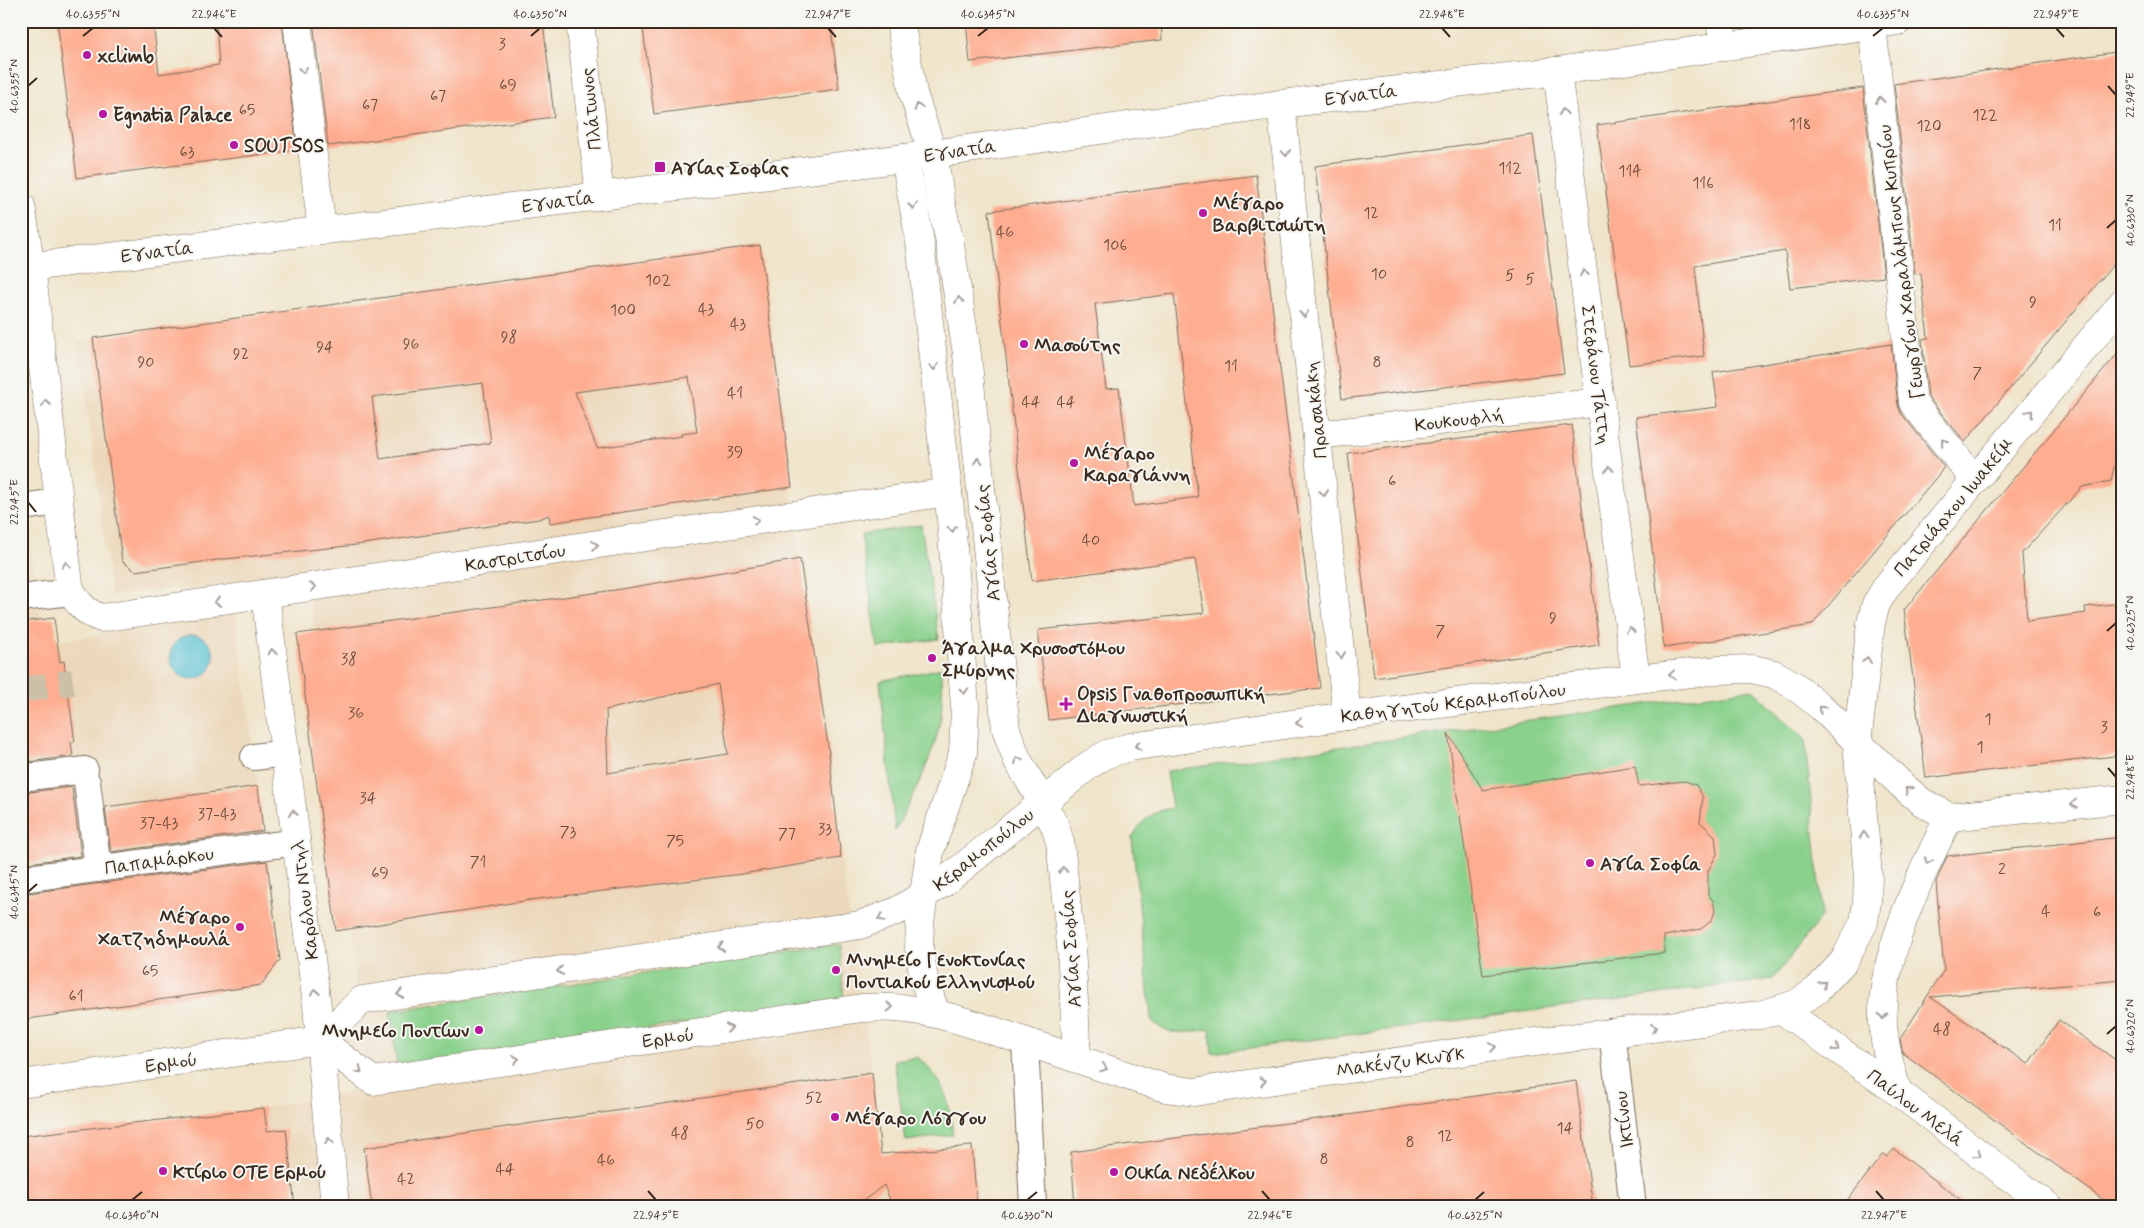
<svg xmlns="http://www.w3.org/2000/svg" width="2144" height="1228" font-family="Mynerve,sans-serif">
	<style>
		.built { fill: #ecd8ba }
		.green { fill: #8ad18c; stroke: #627e55 }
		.water { fill: #54bfd0; stroke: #487477 }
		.building { fill: #fead90; fill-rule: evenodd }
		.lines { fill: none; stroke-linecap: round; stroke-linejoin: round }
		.pedestrian-tunnel { stroke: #ccc0a8; stroke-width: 26; stroke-dasharray: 26 13; stroke-linecap: butt }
		.pedestrian-casing { stroke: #7a6b5b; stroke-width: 28 }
		.minor-casing { stroke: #7a6b5b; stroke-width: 29 }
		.tertiary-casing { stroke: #7a6b5b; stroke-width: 29 }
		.secondary-casing { stroke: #7a6b5b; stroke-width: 29 }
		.primary-casing { stroke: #7a6b5b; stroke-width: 29 }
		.pedestrian { stroke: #fff; stroke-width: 26 }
		.minor { stroke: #fff; stroke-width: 28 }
		.tertiary { stroke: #fff; stroke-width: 28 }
		.secondary { stroke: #fff; stroke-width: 28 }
		.primary { stroke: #fff; stroke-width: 28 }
		.oneway { stroke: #a79f9a }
		.ticks { fill: none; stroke: #3b2a1e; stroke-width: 2 }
		.poi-dot { fill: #b5179e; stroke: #f6f6f2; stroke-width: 2 }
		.labels { text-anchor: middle; stroke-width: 4; stroke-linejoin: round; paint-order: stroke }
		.number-label { font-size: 16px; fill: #6c4b3a }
		.poi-label { font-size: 19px; font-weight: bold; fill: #3b2a1e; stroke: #f6f6f2; text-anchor: start }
		.street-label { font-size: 19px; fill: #3b2a1e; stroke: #f6f6f2 }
		.neatline { fill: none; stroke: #3b2a1e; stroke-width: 2 }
		.ticks-label { font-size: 12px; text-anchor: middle; fill: #3b2a1e }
	</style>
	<rect width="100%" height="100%" fill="#f6f6f2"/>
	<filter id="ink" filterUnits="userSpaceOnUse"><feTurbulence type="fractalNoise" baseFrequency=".02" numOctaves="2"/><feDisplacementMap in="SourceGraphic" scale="10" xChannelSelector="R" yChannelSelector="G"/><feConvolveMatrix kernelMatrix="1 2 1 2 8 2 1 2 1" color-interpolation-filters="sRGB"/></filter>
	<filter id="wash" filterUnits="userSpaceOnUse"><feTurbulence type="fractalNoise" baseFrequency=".0096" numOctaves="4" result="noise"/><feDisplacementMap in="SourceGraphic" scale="20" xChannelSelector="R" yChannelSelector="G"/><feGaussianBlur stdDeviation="1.12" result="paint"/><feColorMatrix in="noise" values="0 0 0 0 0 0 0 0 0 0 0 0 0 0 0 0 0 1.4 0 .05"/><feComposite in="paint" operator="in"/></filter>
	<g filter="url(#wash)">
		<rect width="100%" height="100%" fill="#f0e5cb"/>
		<g class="built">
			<polygon points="760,245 800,559 828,745 841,858 872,1073 881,1154 972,1146 977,1207 21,1207 21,1137 264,1108 368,1089 308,577 111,595 79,342"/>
			<polygon points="21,461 41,619 54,618 57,641 236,614 280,960 261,985 21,1020"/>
		</g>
		<g class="green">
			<polygon points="921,525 939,639 878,648 861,534"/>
			<path d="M942,668C942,683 943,699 941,714C936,755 913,794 895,831L880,681Z"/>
			<path d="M1752,689L1805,739L1822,916L1773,979L1212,1053L1210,1029C1188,1032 1166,1039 1151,1019L1132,838C1141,821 1152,811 1172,808L1167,771Z"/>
			<polygon points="839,944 844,999 397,1067 390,1011"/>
			<path d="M918,1057C948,1087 947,1094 953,1135L906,1141L894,1060Z"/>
		</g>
		<circle class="water" cx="192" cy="657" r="22"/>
		<g id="blocks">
			<g class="building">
				<polygon points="57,21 153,21 159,74 219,65 216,21 282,21 297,150 77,178"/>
				<polygon points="313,21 543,21 554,117 328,146"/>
				<polygon points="642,21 830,21 839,89 654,114"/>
				<polygon points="966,21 1161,21 1162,40 970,62"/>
				<polygon points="2123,51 2123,253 1965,442 1928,397 1922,339 1928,338 1921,273 1915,274 1894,84"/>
				<polygon points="1863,88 1884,277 1790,288 1785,251 1695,266 1704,356 1629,365 1597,125"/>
				<polygon points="1533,135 1564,373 1342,399 1315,166"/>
				<path d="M1256,175L1320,688L1049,720L1038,630L1204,613L1195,559L1032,581L989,211ZM1174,294L1198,497L1134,506L1119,388L1106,389L1095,304Z"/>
				<path d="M760,245L792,487L550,523L549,515L539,519L356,545L225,559L135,571L122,561L93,338ZM689,377L697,432L681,434L682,436L597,448L575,392ZM483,383L491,443L380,459L372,397Z"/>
				<polygon points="1891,344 1898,405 1901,413 1944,467 1939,474 1812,625 1664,648 1636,417 1718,407 1713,372"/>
				<polygon points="2123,347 2123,440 2120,441 2111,481 2082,487 2022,553 2027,621 2086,613 2085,607 2123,603 2123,755 1926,778 1904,610"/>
				<polygon points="1572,425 1599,645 1374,678 1348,453"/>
				<path d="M800,559L828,745L841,858L742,874L530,900L336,931L297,634L615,590ZM718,684L728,754L608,773L606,710Z"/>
				<polygon points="54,618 60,662 64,661 69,700 75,742 71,742 73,756 21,763 21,622"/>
				<polygon points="1448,733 1483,790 1635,766 1639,786 1685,781 1696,785 1703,797 1700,822 1715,836 1717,854 1708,871 1708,894 1713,901 1715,911 1712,920 1701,929 1664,936 1664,953 1483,975"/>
				<polygon points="258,786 263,831 111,852 105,807"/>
				<polygon points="72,787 81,856 21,864 21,793"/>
				<polygon points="2123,837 2123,980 1930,997 2028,1064 2059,1020 2123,1065 2123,1207 2113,1207 1903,1053 1900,1039 1944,970 1936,882 1947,856"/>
				<polygon points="267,861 280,960 261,985 21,1020 21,894"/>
				<polygon points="872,1073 881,1154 972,1146 977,1207 893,1207 884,1185 855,1207 372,1207 364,1148"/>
				<polygon points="1576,1081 1593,1207 1501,1207 1500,1202 1465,1207 1075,1207 1071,1152 1355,1114"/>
				<polygon points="264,1108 267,1131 286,1129 295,1207 21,1207 21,1136"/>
				<polygon points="1894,1149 1970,1207 1842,1207 1883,1154 1887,1157"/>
			</g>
		</g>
	</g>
	<g filter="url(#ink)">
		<use href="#blocks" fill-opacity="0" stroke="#7a6b5b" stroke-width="1"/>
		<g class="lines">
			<polyline class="pedestrian-tunnel" points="21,690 73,682"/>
			<defs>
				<g id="pedestrian">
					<polyline points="21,507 59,502"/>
					<polyline points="21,598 71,592"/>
					<polyline points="254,757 286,753"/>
					<polyline points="21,778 85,770"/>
					<polyline points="87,782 98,869"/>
					<polyline points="21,879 297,842"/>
					<polyline points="1612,1032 1633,1207"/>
					<polyline points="1025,1042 1033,1207"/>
				</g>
				<g id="minor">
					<polyline points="297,21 322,231"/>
					<polyline points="580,21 600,196"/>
					<polyline points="1720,21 1724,47"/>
					<polyline points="1872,25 1913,403 1975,480"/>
					<polyline points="1557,71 1636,679"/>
					<polyline points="1281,104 1347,716"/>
					<path d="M31,267L69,584C73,600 86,613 101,618L948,492"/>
					<polyline points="1318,435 1601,402"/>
					<polyline points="265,594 317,1006 335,1207"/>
					<polyline points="1857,743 1871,623 1876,604 1887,586 2123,302"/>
					<polyline points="1042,802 1055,826 1060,842 1071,945 1077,1058"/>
				</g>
				<polyline id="tertiary" points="21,206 31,267"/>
				<g id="secondary">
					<polyline points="900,21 913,93 933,154 941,203 949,238 967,354 1006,729 1017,759 1042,802"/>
					<polyline points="905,158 920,242 951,519 965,707 963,753 930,851 920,923 919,948 924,980 936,1013"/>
					<polyline points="1782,1010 1898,1092 2049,1207"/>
					<path d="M320,1040L373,1081L862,1008C924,1004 966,1022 1024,1041C1071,1057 1118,1073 1165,1088L1194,1092L1495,1047L1760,1015L1796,1004L1817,990L1844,961L1864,922L1867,901L1868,876L1857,743"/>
					<polyline points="21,1084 320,1040 362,1000 860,925 897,911 943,883 1089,765 1107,754 1130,747 1347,716 1636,679 1719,670 1752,669 1774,674 1795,686 1821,707 1905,788 1922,802 1949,817 2123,799"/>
					<path d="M1898,1092C1888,1063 1881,1034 1883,1003C1887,944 1923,870 1949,817"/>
				</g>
				<polyline id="primary" points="21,268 905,158 1281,104 1557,71 1898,21"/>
			</defs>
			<use href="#pedestrian" class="pedestrian-casing"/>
			<use href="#minor" class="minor-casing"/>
			<use href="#tertiary" class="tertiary-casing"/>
			<use href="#secondary" class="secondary-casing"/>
			<use href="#primary" class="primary-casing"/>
			<use href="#pedestrian" class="pedestrian"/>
			<use href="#minor" class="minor"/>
			<use href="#tertiary" class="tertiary"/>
			<use href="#secondary" class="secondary"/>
			<use href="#primary" class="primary"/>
		</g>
		<defs><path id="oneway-chevron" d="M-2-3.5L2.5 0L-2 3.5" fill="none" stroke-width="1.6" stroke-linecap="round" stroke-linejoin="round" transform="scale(1.25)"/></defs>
		<g class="oneway">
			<use href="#oneway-chevron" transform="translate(303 70) rotate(83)"/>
			<use href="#oneway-chevron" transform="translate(1880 100) rotate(-96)"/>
			<use href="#oneway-chevron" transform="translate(918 107) rotate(-108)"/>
			<use href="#oneway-chevron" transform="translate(1563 112) rotate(-97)"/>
			<use href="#oneway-chevron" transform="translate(1286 153) rotate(84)"/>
			<use href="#oneway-chevron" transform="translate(913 206) rotate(80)"/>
			<use href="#oneway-chevron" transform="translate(1584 273) rotate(-97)"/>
			<use href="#oneway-chevron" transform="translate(959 300) rotate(-98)"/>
			<use href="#oneway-chevron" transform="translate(1304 314) rotate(84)"/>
			<use href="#oneway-chevron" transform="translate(934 367) rotate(83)"/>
			<use href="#oneway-chevron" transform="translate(46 403) rotate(-97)"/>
			<use href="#oneway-chevron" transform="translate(2030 413) rotate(-50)"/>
			<use href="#oneway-chevron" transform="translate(1944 442) rotate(-129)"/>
			<use href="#oneway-chevron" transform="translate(978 461) rotate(-96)"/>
			<use href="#oneway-chevron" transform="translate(1609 469) rotate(-97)"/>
			<use href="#oneway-chevron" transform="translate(1324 493) rotate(84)"/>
			<use href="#oneway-chevron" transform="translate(756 520) rotate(-9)"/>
			<use href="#oneway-chevron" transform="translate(952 529) rotate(86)"/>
			<use href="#oneway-chevron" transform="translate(595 545) rotate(-9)"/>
			<use href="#oneway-chevron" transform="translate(66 565) rotate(-97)"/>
			<use href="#oneway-chevron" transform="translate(313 587) rotate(-9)"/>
			<use href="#oneway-chevron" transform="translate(217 602) rotate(171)"/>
			<use href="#oneway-chevron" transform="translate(1630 630) rotate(-97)"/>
			<use href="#oneway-chevron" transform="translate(272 652) rotate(-97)"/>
			<use href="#oneway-chevron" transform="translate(1341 655) rotate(84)"/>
			<use href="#oneway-chevron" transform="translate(1867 660) rotate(-83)"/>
			<use href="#oneway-chevron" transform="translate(1672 675) rotate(174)"/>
			<use href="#oneway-chevron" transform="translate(964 691) rotate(87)"/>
			<use href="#oneway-chevron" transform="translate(1822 709) rotate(-136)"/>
			<use href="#oneway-chevron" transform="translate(1299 723) rotate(172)"/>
			<use href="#oneway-chevron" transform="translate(1138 746) rotate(171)"/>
			<use href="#oneway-chevron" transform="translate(1018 760) rotate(-115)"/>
			<use href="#oneway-chevron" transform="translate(1908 790) rotate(-139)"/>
			<use href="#oneway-chevron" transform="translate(2074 804) rotate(174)"/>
			<use href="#oneway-chevron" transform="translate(293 813) rotate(-97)"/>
			<use href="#oneway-chevron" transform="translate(1864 835) rotate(-95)"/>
			<use href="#oneway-chevron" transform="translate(1928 861) rotate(114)"/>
			<use href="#oneway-chevron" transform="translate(1063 870) rotate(-96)"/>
			<use href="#oneway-chevron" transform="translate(881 918) rotate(159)"/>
			<use href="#oneway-chevron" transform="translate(721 947) rotate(172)"/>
			<use href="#oneway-chevron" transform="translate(560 971) rotate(172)"/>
			<use href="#oneway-chevron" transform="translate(1823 984) rotate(-44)"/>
			<use href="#oneway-chevron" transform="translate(315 992) rotate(-97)"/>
			<use href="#oneway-chevron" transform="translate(400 994) rotate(172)"/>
			<use href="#oneway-chevron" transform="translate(890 1007) rotate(-1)"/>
			<use href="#oneway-chevron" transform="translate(1883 1016) rotate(89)"/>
			<use href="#oneway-chevron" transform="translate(729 1028) rotate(-8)"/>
			<use href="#oneway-chevron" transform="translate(1654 1028) rotate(-7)"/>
			<use href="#oneway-chevron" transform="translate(1493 1047) rotate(-8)"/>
			<use href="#oneway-chevron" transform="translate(1836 1048) rotate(36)"/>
			<use href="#oneway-chevron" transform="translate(516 1059) rotate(-8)"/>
			<use href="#oneway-chevron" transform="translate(1104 1068) rotate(19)"/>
			<use href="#oneway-chevron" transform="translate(359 1070) rotate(37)"/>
			<use href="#oneway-chevron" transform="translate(1263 1081) rotate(-9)"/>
			<use href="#oneway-chevron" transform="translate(329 1141) rotate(-95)"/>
			<use href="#oneway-chevron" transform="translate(1978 1154) rotate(37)"/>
		</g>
	</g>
	<path class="ticks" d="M214,28L222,37M828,28L836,37M1442,28L1450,37M2056,28L2064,37M83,36L93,28M531,36L540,28M978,36L988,28M1873,36L1883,28M28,86L37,78M2108,86L2116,95M2107,228L2116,220M28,502L36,512M2107,631L2116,623M2108,768L2116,777M28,892L37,884M2107,1034L2116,1026M648,1191L656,1200M1262,1191L1270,1200M1876,1191L1884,1200M132,1200L142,1192M1027,1200L1037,1192M1475,1200L1484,1192"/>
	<g class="poi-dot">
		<circle cx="87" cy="55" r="5"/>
		<circle cx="103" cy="114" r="5"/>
		<circle cx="234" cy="145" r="5"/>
		<rect x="654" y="161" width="12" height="12" rx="2.5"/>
		<circle cx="1203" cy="213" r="5"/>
		<circle cx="1024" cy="344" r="5"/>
		<circle cx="1074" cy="463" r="5"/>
		<circle cx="932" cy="658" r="5"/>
		<path d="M1063.5 696.5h5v5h5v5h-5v5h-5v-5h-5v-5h5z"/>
		<circle cx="1590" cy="863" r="5"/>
		<circle cx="240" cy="927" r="5"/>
		<circle cx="836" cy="970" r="5"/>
		<circle cx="479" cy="1030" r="5"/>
		<circle cx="835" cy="1117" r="5"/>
		<circle cx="163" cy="1171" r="5"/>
		<circle cx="1114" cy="1172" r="5"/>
	</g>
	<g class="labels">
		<g class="number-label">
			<text x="502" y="49">3</text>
			<text x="508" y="90">69</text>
			<text x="438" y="101">67</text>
			<text x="370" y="110">67</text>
			<text x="247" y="115">65</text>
			<text x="1985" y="120">122</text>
			<text x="1800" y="129">118</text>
			<text x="1929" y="131">120</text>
			<text x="187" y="157">63</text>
			<text x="1510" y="173">112</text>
			<text x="1630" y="176">114</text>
			<text x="1703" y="188">116</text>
			<text x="1371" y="218">12</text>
			<text x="2055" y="230">11</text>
			<text x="1005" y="237">46</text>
			<text x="1115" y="250">106</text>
			<text x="1379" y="279">10</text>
			<text x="1510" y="280">5</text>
			<text x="1530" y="284">5</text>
			<text x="658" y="285">102</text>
			<text x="2033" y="307">9</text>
			<text x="706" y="314">43</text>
			<text x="623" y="315">100</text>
			<text x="738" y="329">43</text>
			<text x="509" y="342">98</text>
			<text x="411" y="349">96</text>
			<text x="325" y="352">94</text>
			<text x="241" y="359">92</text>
			<text x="146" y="367">90</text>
			<text x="1377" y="367">8</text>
			<text x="1231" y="371">11</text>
			<text x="1977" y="378">7</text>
			<text x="735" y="398">41</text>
			<text x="1031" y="407">44</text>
			<text x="1066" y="407">44</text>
			<text x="735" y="457">39</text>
			<text x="1392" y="486">6</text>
			<text x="1091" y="545">40</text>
			<text x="1553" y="623">9</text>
			<text x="1440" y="636">7</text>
			<text x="349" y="664">38</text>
			<text x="356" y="718">36</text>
			<text x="1988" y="724">1</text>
			<text x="2104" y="732">3</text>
			<text x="1980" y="752">1</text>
			<text x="368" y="803">34</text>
			<text x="217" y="819">37-43</text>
			<text x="159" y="828">37-43</text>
			<text x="825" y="834">33</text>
			<text x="568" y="837">73</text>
			<text x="787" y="839">77</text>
			<text x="675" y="846">75</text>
			<text x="478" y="867">71</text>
			<text x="2002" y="874">2</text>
			<text x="380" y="878">69</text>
			<text x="2046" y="916">4</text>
			<text x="2097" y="917">6</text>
			<text x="150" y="976">65</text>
			<text x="76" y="1001">61</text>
			<text x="1942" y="1034">48</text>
			<text x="814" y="1103">52</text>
			<text x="755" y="1129">50</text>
			<text x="1565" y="1133">14</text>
			<text x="680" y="1138">48</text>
			<text x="1445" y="1141">12</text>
			<text x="1410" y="1147">8</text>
			<text x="1324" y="1164">8</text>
			<text x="606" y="1165">46</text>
			<text x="505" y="1174">44</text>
			<text x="406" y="1184">42</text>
		</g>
		<g class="poi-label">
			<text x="97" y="62">xclimb</text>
			<text x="113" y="121">Egnatia Palace</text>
			<text x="244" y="152">SOUTSOS</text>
			<text x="671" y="174">Αγίας Σοφίας</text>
			<text x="1213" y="209">Μέγαρο<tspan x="1213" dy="22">Βαρβιτσιώτη</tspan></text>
			<text x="1034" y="351">Μασούτης</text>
			<text x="1084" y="459">Μέγαρο<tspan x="1084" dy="22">Καραγιάννη</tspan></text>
			<text x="942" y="654">Άγαλμα Χρυσοστόμου<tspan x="942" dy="22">Σμύρνης</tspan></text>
			<text x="1077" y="700">Opsis Γναθοπροσωπική<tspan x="1077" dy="22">Διαγνωστική</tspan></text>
			<text x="1600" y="870">Αγία Σοφία</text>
			<text x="230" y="923" text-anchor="end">Μέγαρο<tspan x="230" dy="22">Χατζηδημουλά</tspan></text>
			<text x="846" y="966">Μνημείο Γενοκτονίας<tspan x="846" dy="22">Ποντιακού Ελληνισμού</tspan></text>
			<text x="469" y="1037" text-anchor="end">Μνημείο Ποντίων</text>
			<text x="845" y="1124">Μέγαρο Λόγγου</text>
			<text x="173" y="1178">Κτίριο ΟΤΕ Ερμού</text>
			<text x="1124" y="1179">Οικία Νεδέλκου</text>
		</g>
		<g class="street-label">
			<text transform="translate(1361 94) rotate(-7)" y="7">Εγνατία</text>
			<text transform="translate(590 109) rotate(-96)" y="7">Πλάτωνος</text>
			<text transform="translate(960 150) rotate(-8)" y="7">Εγνατία</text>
			<text transform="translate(558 201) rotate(-7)" y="7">Εγνατία</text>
			<text transform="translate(157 251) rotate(-7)" y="7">Εγνατία</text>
			<text transform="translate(1900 262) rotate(-97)" y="7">Γεωργίου Χαραλάμπους Κυπρίου</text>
			<text transform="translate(1597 375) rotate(83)" y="7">Στεφάνου Τάττη</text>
			<text transform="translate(1315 410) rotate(-96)" y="7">Πρασακάκη</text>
			<text transform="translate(1459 419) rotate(-7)" y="7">Κουκουφλή</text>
			<text transform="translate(1953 506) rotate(-50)" y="7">Πατριάρχου Ιωακείμ</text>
			<text transform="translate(987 543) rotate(-96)" y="7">Αγίας Σοφίας</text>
			<text transform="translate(515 557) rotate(-9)" y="7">Καστριτσίου</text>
			<text transform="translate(1453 702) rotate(-7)" y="7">Καθηγητού Κεραμοπούλου</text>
			<text transform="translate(983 849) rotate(-38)" y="7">Κεραμοπούλου</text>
			<text transform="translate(159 860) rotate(-8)" y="7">Παπαμάρκου</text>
			<text transform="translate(304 900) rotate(-97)" y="7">Καρόλου Ντηλ</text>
			<text transform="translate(1070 949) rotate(-94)" y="7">Αγίας Σοφίας</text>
			<text transform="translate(668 1037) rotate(-8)" y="7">Ερμού</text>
			<text transform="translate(1400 1061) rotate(-8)" y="7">Μακένζυ Κινγκ</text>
			<text transform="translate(171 1062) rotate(-8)" y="7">Ερμού</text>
			<text transform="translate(1916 1107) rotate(37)" y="7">Παύλου Μελά</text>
			<text transform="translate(1623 1120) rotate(-97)" y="7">Ικτίνου</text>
		</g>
	</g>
	<rect width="2144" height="1228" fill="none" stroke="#f6f6f2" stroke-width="55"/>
	<rect x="28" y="28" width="2088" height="1172" class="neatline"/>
	<g class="ticks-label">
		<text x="93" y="18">40.6355°N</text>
		<text x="214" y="18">22.946°E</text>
		<text x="540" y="18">40.6350°N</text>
		<text x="828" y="18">22.947°E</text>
		<text x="988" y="18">40.6345°N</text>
		<text x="1442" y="18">22.948°E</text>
		<text x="1883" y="18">40.6335°N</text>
		<text x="2056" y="18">22.949°E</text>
		<text transform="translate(14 86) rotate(-90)" y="4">40.6355°N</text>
		<text transform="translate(2130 95) rotate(-90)" y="4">22.949°E</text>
		<text transform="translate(2130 220) rotate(-90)" y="4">40.6330°N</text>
		<text transform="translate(14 502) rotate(-90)" y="4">22.945°E</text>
		<text transform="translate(2130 623) rotate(-90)" y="4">40.6325°N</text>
		<text transform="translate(2130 777) rotate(-90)" y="4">22.948°E</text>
		<text transform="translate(14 892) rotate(-90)" y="4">40.6345°N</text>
		<text transform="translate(2130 1026) rotate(-90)" y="4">40.6320°N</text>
		<text x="132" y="1219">40.6340°N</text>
		<text x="656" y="1219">22.945°E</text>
		<text x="1027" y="1219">40.6330°N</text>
		<text x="1270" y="1219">22.946°E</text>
		<text x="1475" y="1219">40.6325°N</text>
		<text x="1884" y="1219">22.947°E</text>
	</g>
</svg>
